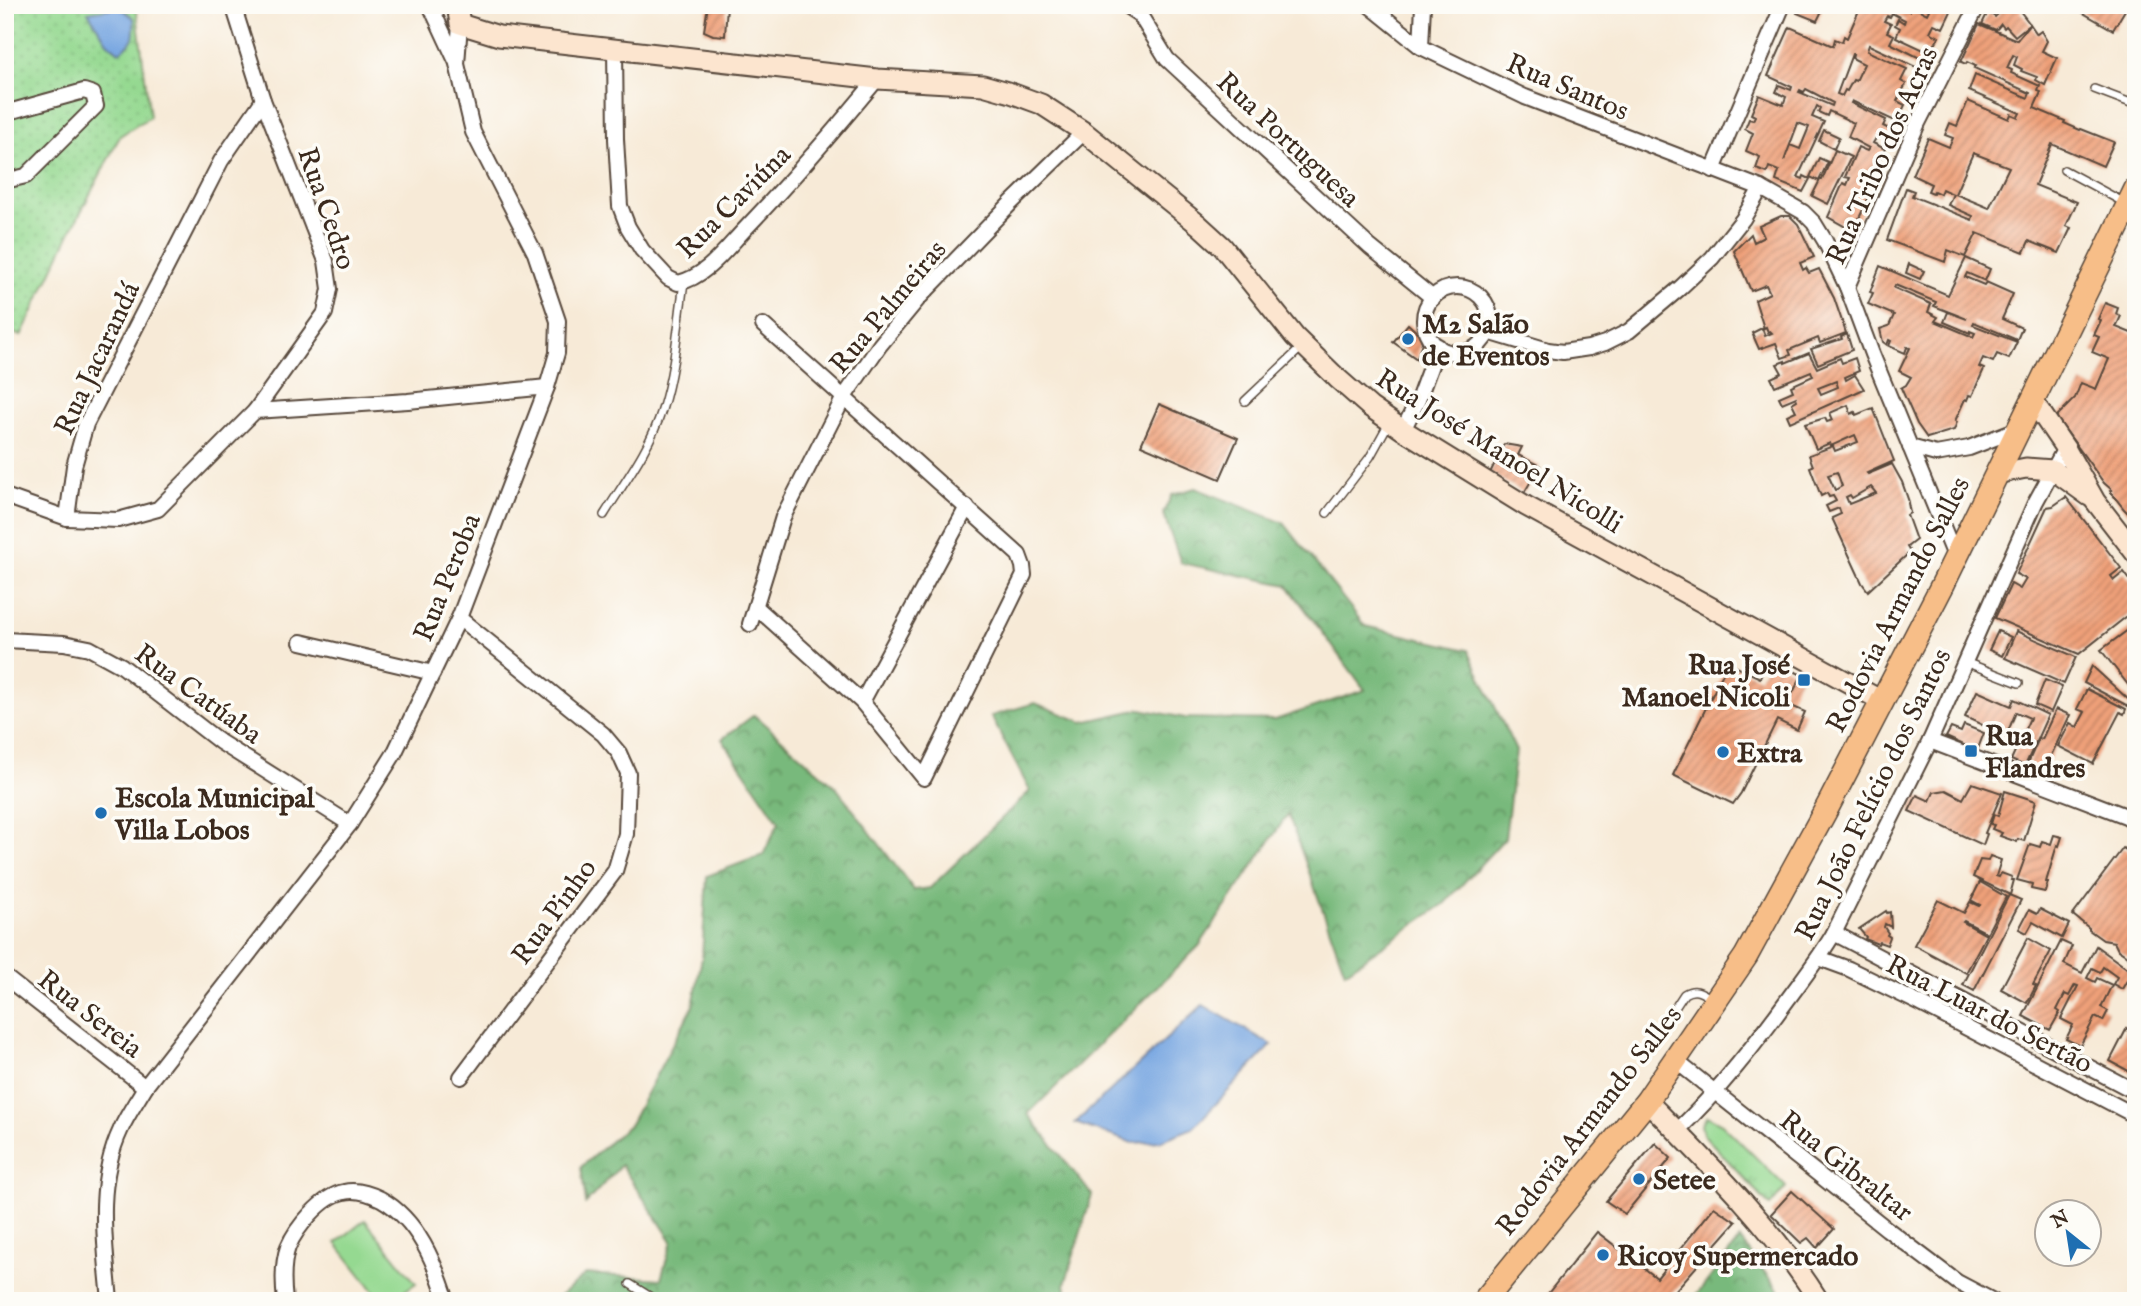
<svg xmlns="http://www.w3.org/2000/svg" width="2141" height="1306" font-family="'IM FELL English',serif">
	<style>
		.grass { fill: url(#grass-dots); stroke: #688258; stroke-width: 2 }
		.forest { fill: url(#forest-crowns); stroke: #5a724c; stroke-width: 2 }
		.park { fill: url(#park-tufts); stroke: #688258; stroke-width: 2 }
		.garden { fill: #95d991; stroke: #688258; stroke-width: 2 }
		.water { fill: #77a6e1; stroke: #596880; stroke-width: 2 }
		.building { fill: url(#building-hatch); fill-rule: evenodd }
		.lines { fill: none; stroke-linecap: round; stroke-linejoin: round }
		.lane-casing { stroke: #57473a; stroke-width: 10 }
		.street-casing { stroke: #57473a; stroke-width: 18 }
		.secondary-casing { stroke: #57473a; stroke-width: 23 }
		.primary-casing { stroke: #57473a; stroke-width: 26 }
		.lane { stroke: #fff; stroke-width: 7 }
		.street { stroke: #fff; stroke-width: 14 }
		.secondary { stroke: #fce5cf; stroke-width: 19 }
		.primary { stroke: #f7be88; stroke-width: 23 }
		.poi-dot { fill: #1f6fb2; stroke: #fdfcf7; stroke-width: 2.5 }
		.labels { text-anchor: middle; stroke-width: 7; stroke-linejoin: round; paint-order: stroke }
		.street-label { font-size: 28px; fill: #3b2a1e; stroke: #fdfcf7 }
		.poi-label { font-size: 28px; font-weight: bold; fill: #3b2a1e; stroke: #fdfcf7; text-anchor: start }
	</style>
	<defs>
		<pattern id="grass-dots" width="8" height="8" patternUnits="userSpaceOnUse" patternTransform="scale(1.75)"><rect width="8" height="8" fill="#95d991"/><path d="M2 2h.1M6 6h.1" fill="none" stroke="#81ba7d" stroke-width="1.8" stroke-linecap="round"/></pattern>
		<pattern id="forest-crowns" width="20" height="18" patternUnits="userSpaceOnUse" patternTransform="scale(1.75)"><rect width="20" height="18" fill="#78b97b"/><path d="M2 6a3 3 0 1 1 6 0M12 15a3 3 0 1 1 6 0" fill="none" stroke="#649764"/></pattern>
		<pattern id="park-tufts" width="24" height="20" patternUnits="userSpaceOnUse" patternTransform="scale(1.75)"><rect width="24" height="20" fill="#95d991"/><path d="M3 7l-1-3M5 7V3M7 7l1-3M15 17l-1-3M17 17v-4M19 17l1-3" fill="none" stroke="#81ba7d"/></pattern>
		<pattern id="building-hatch" width="6" height="6" patternUnits="userSpaceOnUse" patternTransform="scale(1.75)"><rect width="6" height="6" fill="#efa079"/><path d="M-1 1l2-2M0 6l6-6M5 7l2-2" fill="none" stroke="#c38363"/></pattern>
	</defs>
	<rect width="100%" height="100%" fill="#fdfcf7"/>
	<filter id="ink" filterUnits="userSpaceOnUse"><feTurbulence type="fractalNoise" baseFrequency=".0143" numOctaves="2"/><feDisplacementMap in="SourceGraphic" scale="14" xChannelSelector="R" yChannelSelector="G"/><feConvolveMatrix kernelMatrix="1 2 1 2 8 2 1 2 1" color-interpolation-filters="sRGB"/></filter>
	<filter id="wash" filterUnits="userSpaceOnUse"><feTurbulence type="fractalNoise" baseFrequency=".00686" numOctaves="4" result="noise"/><feDisplacementMap in="SourceGraphic" scale="28" xChannelSelector="R" yChannelSelector="G"/><feGaussianBlur stdDeviation="1.57" result="paint"/><feColorMatrix in="noise" values="0 0 0 0 0 0 0 0 0 0 0 0 0 0 0 0 0 1.4 0 .05"/><feComposite in="paint" operator="in"/></filter>
	<g filter="url(#wash)">
		<rect width="100%" height="100%" fill="#f7ead7"/>
		<polygon class="grass" points="5,5 136,5 150,117 120,136 69,235 21,336 5,330"/>
		<g class="forest">
			<polygon points="1195,488 1284,523 1365,626 1468,650 1516,751 1505,838 1444,904 1345,972 1288,814 1199,946 1028,1114 1092,1195 1065,1284 1068,1301 554,1301 586,1274 661,1279 672,1241 621,1165 586,1203 581,1167 630,1124 693,1006 702,957 707,876 763,855 779,822 722,739 754,715 835,786 914,890 930,888 1030,791 991,716 1035,703 1083,722 1141,709 1185,718 1275,720 1365,690 1287,585 1181,563 1163,513 1172,495"/>
			<polygon points="1740,1239 1780,1293 1781,1301 1692,1301"/>
		</g>
		<polygon class="park" points="1707,1116 1722,1124 1786,1187 1770,1206 1703,1134 1701,1125"/>
		<polygon class="garden" points="365,1220 416,1283 390,1301 382,1301 336,1243"/>
		<g class="water">
			<path d="M120,7L134,18C135,36 135,42 119,52L107,42L88,12Z"/>
			<polygon points="1203,1005 1272,1045 1193,1128 1160,1141 1133,1143 1075,1123"/>
		</g>
		<g id="blocks">
			<g class="building">
				<polygon points="708,5 727,5 725,36 713,35 704,31"/>
				<polygon points="1800,5 1809,5 1822,11 1817,21 1797,13"/>
				<path d="M1856,5H1896L1909,11L1912,6L1927,14L1929,10L1920,5H1954L1943,28L1934,24L1930,32L1939,37L1930,53L1896,37L1900,28L1895,25L1898,19L1904,23L1905,20L1892,13L1890,17L1887,16L1884,21L1891,24L1887,32L1894,35L1890,43L1926,61L1922,70L1869,45L1867,51L1907,69L1901,81L1906,84L1897,101L1905,105L1897,122L1852,101L1851,103L1886,120L1883,126L1893,131L1889,140L1878,135L1873,143L1885,149L1874,171L1877,172L1875,177L1872,176L1868,184L1865,193L1870,195L1853,231L1828,217L1843,183L1847,185L1850,178L1845,177L1858,147L1867,151L1869,148L1848,137L1854,123L1829,111L1827,116L1818,112L1820,108L1817,106L1812,117L1824,122L1798,177L1803,179L1804,176L1810,179L1803,192L1776,181L1779,171L1769,167L1767,173L1756,169L1760,157L1746,151L1753,133L1745,129L1749,119L1753,120L1755,116L1751,114L1759,95L1783,105L1786,97L1776,92L1779,85L1791,90L1792,87L1768,76L1790,27L1833,46L1835,39L1842,42L1844,36L1847,38L1860,8ZM1852,54H1853L1852,58L1864,64L1856,81L1853,80L1847,91L1845,90L1842,96L1837,94ZM1806,89L1833,103L1832,106L1799,92L1800,90L1804,92ZM1798,123L1809,127L1800,149L1790,145L1784,161Z"/>
				<polygon points="2007,5 2021,5 2023,8 2020,11 2030,24 2015,36 2006,26 2004,28 2001,24 1996,30 1982,24 1988,12 1995,17"/>
				<polygon points="2083,5 2094,7 2095,5 2117,5 2125,10 2113,30 2080,11"/>
				<path d="M1979,24L2017,40L2030,24L2037,34L2041,31L2047,41L2042,51L2057,58L2045,85L2036,80L2037,77L2021,71L2022,69L2014,65L2017,57L2013,55L2007,68L2012,70L2011,73L2040,86L2038,91L2041,92L2034,108L2065,121L2064,123L2080,130L2081,129L2114,142L2103,166L2052,144L2035,185L2077,202L2066,226L2071,228L2059,253L2029,241L2024,252L1977,233L1965,257L1948,250L1945,262L1887,240L1906,188L1914,191L1912,196L1972,220L1973,216L1948,205L1953,194L1942,189L1940,194L1934,191L1933,193L1928,191L1931,184L1912,175L1928,138L1949,147L1953,138L1945,135L1950,123L1957,126L1968,101L2009,119L2011,114L2018,117L2020,113L1969,91L1975,75L2028,98L2030,93L1974,68L1976,66L1967,62L1966,64L1961,62ZM1973,153L2009,167L1989,208L1955,194Z"/>
				<polygon points="1824,130 1839,137 1834,149 1819,141"/>
				<polygon points="1835,150 1851,157 1828,204 1812,196 1820,180 1822,180"/>
				<polygon points="1819,158 1828,162 1819,181 1810,177"/>
				<polygon points="1781,216 1790,216 1798,224 1814,257 1800,263 1803,270 1806,268 1809,273 1819,269 1834,298 1846,333 1820,343 1818,338 1789,350 1791,355 1782,358 1776,343 1759,349 1752,333 1762,328 1765,336 1772,333 1770,331 1768,332 1766,327 1764,328 1755,300 1770,293 1766,285 1751,291 1734,251 1751,234 1754,242 1764,237 1759,226"/>
				<path d="M1966,258L1990,269L1985,281L1967,273L1965,277L1984,285L1986,282L2013,294L2002,319L2022,328L2017,340L1974,322L1973,325L2017,342L2009,359L1997,354L1993,362L1983,358L1979,367L1984,369L1972,396L1969,395L1967,400L1965,399L1955,421L1957,422L1954,430L1927,438L1917,424L1901,388L1906,385L1911,377L1899,371L1910,348L1907,347L1905,353L1889,346L1891,341L1889,340L1887,345L1883,342L1880,329L1889,326L1894,315L1868,304L1873,293L1870,292L1880,266L1948,295ZM1895,285L1936,302L1934,306L1967,319L1948,312L1944,322L1970,333V331L1975,333L1973,337L1935,321L1938,317L1928,312L1931,304L1894,288Z"/>
				<polygon points="1909,264 1924,271 1920,279 1906,273"/>
				<polygon points="2105,303 2118,308 2116,314 2121,316 2116,327 2136,335 2136,521 2124,509 2110,491 2112,490 2104,483 2056,417 2075,398 2081,383 2096,389 2109,359 2092,352 2099,337 2094,335 2101,320 2098,319"/>
				<polygon points="1408,324 1420,335 1422,342 1417,359 1393,342"/>
				<polygon points="1847,334 1852,350 1818,364 1811,349 1842,339 1841,337"/>
				<path d="M1809,353L1817,368L1840,358L1842,363L1855,358L1859,371L1845,377L1846,380L1855,375L1864,389L1790,422L1787,415L1796,411L1792,403L1797,400L1796,397L1782,403L1779,397L1793,391L1791,386L1813,376L1811,371L1775,386L1771,378L1782,373L1777,364L1785,361V363ZM1836,381L1838,387L1821,394L1818,388Z"/>
				<polygon points="1159,404 1238,438 1220,479 1141,445"/>
				<path d="M1848,405L1851,414L1855,412L1856,415L1873,408L1894,461L1867,473L1868,474L1892,464L1902,482L1909,502L1908,503L1910,513L1907,515L1916,540L1907,547L1910,552L1868,591L1862,583L1832,518L1841,514L1839,508L1829,512L1826,506L1836,501L1833,496L1829,497L1827,493L1821,496L1810,467L1813,466L1809,455L1833,446L1835,451L1858,442L1855,435L1831,446L1830,443L1816,449L1805,424L1825,418L1827,422L1833,420L1830,413ZM1837,472L1842,486L1835,490L1828,475ZM1871,487L1876,493L1849,504L1846,497L1850,495L1852,498Z"/>
				<polygon points="1504,444 1522,447 1518,455 1540,466 1524,493 1490,473"/>
				<polygon points="2066,497 2121,568 2111,576 2114,580 2124,572 2136,588 2136,609 2079,654 1995,618 2011,584 2020,589 2026,579 2016,574 2047,507 2053,506"/>
				<polygon points="2136,624 2136,695 2101,650"/>
				<polygon points="1998,631 2011,637 2002,656 1989,650"/>
				<polygon points="2016,631 2076,657 2064,684 2005,658"/>
				<polygon points="1769,659 1802,675 1787,704 1805,712 1797,730 1777,720 1741,793 1733,804 1673,775 1728,663 1760,678"/>
				<polygon points="2092,666 2130,701 2128,706 2084,683"/>
				<polygon points="2045,680 2062,687 2051,712 2035,705"/>
				<polygon points="2087,689 2126,709 2124,714 2120,712 2093,764 2058,746 2070,723 2077,727 2085,712 2077,709"/>
				<polygon points="1977,691 2011,706 2014,699 2048,715 2025,766 2011,760 2030,718 2016,712 2006,736 1965,717"/>
				<polygon points="2056,709 2070,715 2044,771 2028,763 2039,738 2042,739"/>
				<polygon points="1964,725 1984,733 1977,751 1946,737 1951,728 1961,732"/>
				<polygon points="1972,783 2002,793 1985,833 1987,834 1983,845 1909,811 1917,795 1930,801 1934,792 1946,790 1963,799"/>
				<polygon points="2005,791 2036,801 2024,841 2018,839 2017,842 2000,836 2002,833 1992,829 1994,825 1991,824 1994,814 1998,816"/>
				<polygon points="2054,835 2062,837 2059,846 2057,845 2046,882 2048,882 2045,892 2031,889 2032,884 2017,880 2030,844 2040,847 2042,841 2051,844"/>
				<polygon points="2123,848 2136,857 2136,954 2129,957 2118,950 2114,942 2103,940 2089,930 2089,928 2073,915"/>
				<polygon points="1990,856 2001,860 1996,876 1999,877 2001,873 2012,877 2011,880 2014,880 2010,895 1973,877 1980,860 1988,861"/>
				<polygon points="1980,882 2006,897 1987,933 1964,921 1963,922 1986,935 1966,973 1914,945 1938,900 1964,913 1970,902 1979,906 1980,905 1971,900"/>
				<polygon points="2009,895 2021,900 1974,991 1963,985"/>
				<polygon points="2040,909 2069,924 2062,938 2033,922 2027,933 2019,929 2029,910 2037,914"/>
				<polygon points="1886,911 1887,913 1890,912 1891,927 1885,924 1884,927 1888,933 1887,935 1890,937 1887,945 1879,942 1878,944 1865,939 1866,937 1859,929"/>
				<polygon points="2028,938 2051,951 2033,985 2036,986 2027,1003 2001,989"/>
				<polygon points="2061,941 2072,946 2064,964 2082,973 2096,946 2132,972 2122,989 2113,984 2117,977 2103,967 2100,972 2092,968 2087,978 2095,982 2097,978 2112,985 2101,1007 2108,1011 2103,1021 2095,1017 2080,1046 2066,1039 2073,1025 2061,1019 2078,986 2075,985 2069,996 2065,994 2057,1010 2060,1012 2050,1030 2023,1016"/>
				<polygon points="2127,1028 2136,1033 2136,1075 2110,1061"/>
				<polygon points="1655,1143 1671,1158 1625,1214 1606,1201"/>
				<polygon points="1792,1191 1834,1229 1817,1248 1808,1238 1801,1243 1771,1214"/>
				<polygon points="1714,1207 1736,1222 1666,1301 1542,1301 1597,1232 1657,1278"/>
			</g>
		</g>
	</g>
	<g filter="url(#ink)">
		<use href="#blocks" fill-opacity="0" stroke="#57473a" stroke-width="2"/>
		<g class="lines">
			<defs>
				<g id="lane">
					<polyline points="2094,89 2136,105"/>
					<polyline points="2064,170 2125,203"/>
					<polyline points="1245,401 1303,346"/>
					<polyline points="1327,513 1370,457 1390,421"/>
					<path d="M604,515C625,481 650,448 662,410C675,369 678,325 684,282"/>
					<polyline points="1965,662 2019,683"/>
					<path d="M1656,1037L1684,994C1696,987 1702,993 1712,999"/>
					<polyline points="630,1284 657,1301"/>
				</g>
				<g id="street">
					<polyline points="233,5 263,100 326,261 330,289 325,313 255,411"/>
					<polyline points="430,5 456,61"/>
					<polyline points="1125,5 1140,15 1167,59 1370,247 1433,298"/>
					<polyline points="1369,5 1421,47 1525,97 1761,188 1803,212 1814,223 1825,241 1847,287 1872,354 1955,556"/>
					<polyline points="1421,47 1423,5"/>
					<path d="M615,48L616,139L620,206L628,227L642,250L668,278L678,283C706,277 726,249 745,229C791,181 834,131 877,79"/>
					<polyline points="263,100 221,161 86,424 74,466 67,518 118,520 158,509 255,411 408,401 547,387"/>
					<polyline points="5,113 84,91 93,94 96,106 26,176 5,181"/>
					<polyline points="1713,170 1783,5"/>
					<polyline points="1847,287 1918,123 1978,5"/>
					<circle cx="1457" cy="320" r="33"/>
					<polyline points="1488,332 1548,350 1563,352 1589,348 1605,343 1629,331 1680,288 1712,258 1743,219 1761,188"/>
					<polyline points="1403,430 1418,400 1438,346"/>
					<polyline points="1910,447 1936,454 1969,448 2018,429"/>
					<polyline points="5,496 67,518"/>
					<polyline points="756,607 862,702 924,778 1024,575 1023,566 1019,555 763,325"/>
					<polyline points="459,618 603,734 619,753 628,773 626,834 615,871 461,1077"/>
					<polyline points="750,624 783,517 844,397 880,345 918,299 1011,203 1084,132"/>
					<polyline points="5,640 64,643 89,648 122,666 220,742 350,824"/>
					<polyline points="301,642 433,673"/>
					<polyline points="862,702 967,507"/>
					<polyline points="1930,741 2126,816 2136,822"/>
					<polyline points="1834,933 2136,1092"/>
					<polyline points="1819,958 1849,969 1921,1004 2136,1116"/>
					<polyline points="5,977 145,1087"/>
					<polyline points="1676,1061 1887,1229 1957,1282 1993,1301"/>
					<path d="M1677,1131C1719,1091 1754,1046 1788,999C1804,977 1820,957 1834,933L1930,741L2035,503L2065,448"/>
					<path d="M110,1301C105,1243 95,1184 121,1129C127,1115 137,1101 145,1087L350,824L394,754L459,618L547,387L557,353L558,321L535,253L473,132L457,64L460,24"/>
					<path d="M285,1301C283,1284 282,1264 288,1247C296,1228 322,1196 344,1192C356,1189 371,1194 381,1199C418,1220 435,1263 447,1301"/>
				</g>
				<g id="secondary">
					<polyline points="457,5 460,24 499,36 877,79 983,85 1011,93 1041,104 1084,132 1199,225 1222,246 1295,337 1337,378 1370,407 1403,430 1526,506 1882,701"/>
					<polyline points="2033,401 2065,448 2095,501 2136,554"/>
					<polyline points="1996,474 2026,468 2053,470 2089,496"/>
					<path d="M1647,1101C1709,1164 1772,1226 1819,1301"/>
				</g>
				<polyline id="primary" points="1484,1301 1647,1101 1746,956 1828,806 1942,586 2136,189"/>
			</defs>
			<use href="#lane" class="lane-casing"/>
			<use href="#street" class="street-casing"/>
			<use href="#secondary" class="secondary-casing"/>
			<use href="#primary" class="primary-casing"/>
			<use href="#lane" class="lane"/>
			<use href="#street" class="street"/>
			<use href="#secondary" class="secondary"/>
			<use href="#primary" class="primary"/>
		</g>
	</g>
	<g class="poi-dot">
		<circle cx="1408" cy="339" r="7"/>
		<rect x="1797" y="673" width="14" height="14" rx="3.5"/>
		<rect x="1964" y="744" width="14" height="14" rx="3.5"/>
		<circle cx="1723" cy="752" r="7"/>
		<circle cx="101" cy="813" r="7"/>
		<circle cx="1639" cy="1179" r="7"/>
		<circle cx="1603" cy="1255" r="7"/>
	</g>
	<g class="labels">
		<g class="street-label">
			<text transform="translate(1568 86) rotate(23)" y="10">Rua Santos</text>
			<text transform="translate(1289 139) rotate(43)" y="10">Rua Portuguesa</text>
			<text transform="translate(1881 155) rotate(-66)" y="10">Rua Tribo dos Acras</text>
			<text transform="translate(733 201) rotate(-45)" y="10">Rua Caviúna</text>
			<text transform="translate(328 208) rotate(71)" y="10">Rua Cedro</text>
			<text transform="translate(887 306) rotate(-50)" y="10">Rua Palmeiras</text>
			<text transform="translate(96 358) rotate(-65)" y="10">Rua Jacarandá</text>
			<text transform="translate(1500 450) rotate(32)" y="10">Rua José Manoel Nicolli</text>
			<text transform="translate(446 577) rotate(-68)" y="10">Rua Peroba</text>
			<text transform="translate(1897 604) rotate(-63)" y="10">Rodovia Armando Salles</text>
			<text transform="translate(199 693) rotate(36)" y="10">Rua Catúaba</text>
			<text transform="translate(1872 794) rotate(-64)" y="10">Rua João Felício dos Santos</text>
			<text transform="translate(553 911) rotate(-54)" y="10">Rua Pinho</text>
			<text transform="translate(91 1013) rotate(38)" y="10">Rua Sereia</text>
			<text transform="translate(1990 1013) rotate(27)" y="10">Rua Luar do Sertão</text>
			<text transform="translate(1588 1120) rotate(-52)" y="10">Rodovia Armando Salles</text>
			<text transform="translate(1847 1165) rotate(38)" y="10">Rua Gibraltar</text>
		</g>
		<g class="poi-label">
			<text x="1422" y="333">M2 Salão<tspan x="1422" dy="32">de Eventos</tspan></text>
			<text x="1790" y="674" text-anchor="end">Rua José<tspan x="1790" dy="32">Manoel Nicoli</tspan></text>
			<text x="1985" y="745">Rua<tspan x="1985" dy="32">Flandres</tspan></text>
			<text x="1737" y="762">Extra</text>
			<text x="115" y="807">Escola Municipal<tspan x="115" dy="32">Villa Lobos</tspan></text>
			<text x="1653" y="1189">Setee</text>
			<text x="1617" y="1265">Ricoy Supermercado</text>
		</g>
	</g>
	<rect width="2141" height="1306" fill="none" stroke="#fdfcf7" stroke-width="28"/>
	<g transform="translate(2068 1233) rotate(330)"><circle r="33" fill="#fdfcf7" stroke="#afa8a0" stroke-width="2"/>
	<path d="M0-5L12 26L0 18L-12 26Z" fill="#1f6fb2"/>
	<text y="-10" font-size="19" font-weight="bold" text-anchor="middle" fill="#3b2a1e">N</text>
	</g>
</svg>
